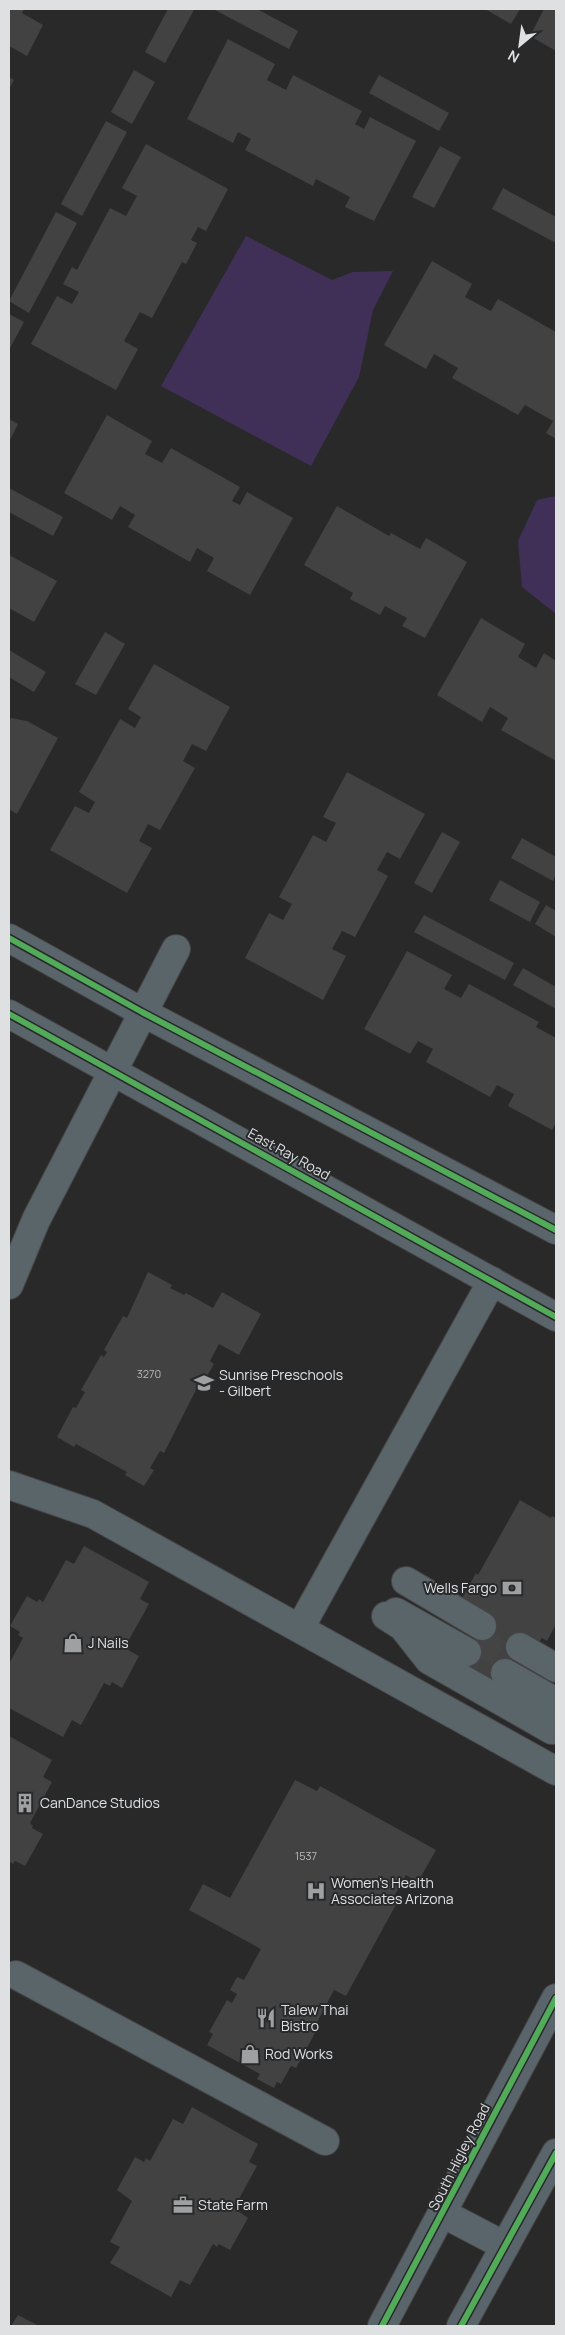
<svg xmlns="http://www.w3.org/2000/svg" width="565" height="2335" font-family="Manrope,sans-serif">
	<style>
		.green { fill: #403058 }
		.building { fill: #424242 }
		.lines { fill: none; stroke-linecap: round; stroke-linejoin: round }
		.minor-tunnel { stroke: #444445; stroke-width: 28; stroke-dasharray: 28 14; stroke-linecap: butt }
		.minor-casing { stroke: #464647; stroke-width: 30 }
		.major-casing { stroke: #464647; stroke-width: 30 }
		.minor { stroke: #5a656a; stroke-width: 28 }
		.major { stroke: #5a656b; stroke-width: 28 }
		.cycleway-casing { stroke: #28292b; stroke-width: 9 }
		.cycleway { stroke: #51ab58; stroke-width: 6 }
		.labels { text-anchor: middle; stroke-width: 4; stroke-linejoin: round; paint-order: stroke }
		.number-label { font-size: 11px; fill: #b8b8b9 }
		.street-label { font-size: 14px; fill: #dfe0e1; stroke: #28292b }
		.poi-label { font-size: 14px; fill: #dfe0e1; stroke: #28292b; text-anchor: start }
	</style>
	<rect width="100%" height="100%" fill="#29292a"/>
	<g class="green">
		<polygon points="246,236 332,280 353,272 393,271 373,310 359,377 311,466 161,386"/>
		<polygon points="556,496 556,614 522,587 518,541 537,500"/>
	</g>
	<g class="building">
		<polygon points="9,9 24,9 22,13 43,25 27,56 9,46"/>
		<polygon points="168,9 194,10 165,63 145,52"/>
		<polygon points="213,9 257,9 298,31 289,49"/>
		<polygon points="485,9 520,9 511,24"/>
		<polygon points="544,9 556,9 556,51 530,36"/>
		<polygon points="228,39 275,64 267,80 286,90 293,75 362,111 355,124 364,129 370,117 416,141 374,221 345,207 350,197 316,179 313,186 245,150 251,139 238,132 233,143 187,119"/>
		<polygon points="134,70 155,82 132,124 111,112"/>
		<polygon points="379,75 449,113 439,131 369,93"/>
		<polygon points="9,77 14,80 9,89"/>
		<polygon points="106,121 127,132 82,216 61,204"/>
		<polygon points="146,144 228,189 206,231 198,227 191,240 197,243 186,264 182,262 152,318 140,312 124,341 138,349 116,390 31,344 57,296 72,304 79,292 63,284 72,267 77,270 110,208 126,216 137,196 122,188"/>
		<polygon points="440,146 461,157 434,208 412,197"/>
		<polygon points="503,188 556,217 556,243 492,209"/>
		<polygon points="56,212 77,223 29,313 9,301"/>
		<polygon points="432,261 472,284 465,297 491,311 498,299 556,332 556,439 546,433 553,421 525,405 518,415 452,378 458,368 434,354 426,369 384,345"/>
		<polygon points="9,314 24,322 9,350"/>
		<polygon points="107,415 152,441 145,454 162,463 171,448 240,487 232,501 240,505 247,492 293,518 250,595 207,571 214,558 197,548 190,562 128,527 135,515 120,506 112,520 64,493"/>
		<polygon points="9,419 18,424 9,442"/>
		<polygon points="9,488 63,517 53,536 9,512"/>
		<polygon points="337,506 389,536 391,533 420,549 426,538 467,562 425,638 402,626 407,618 385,606 380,615 350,599 353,593 304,565"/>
		<polygon points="9,555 57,581 34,622 9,608"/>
		<polygon points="481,618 525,644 518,657 536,668 544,653 556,661 556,761 501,730 508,718 490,707 482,722 437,695"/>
		<polygon points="105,632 125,644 96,695 75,684"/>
		<polygon points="9,650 46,672 34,692 9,677"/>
		<polygon points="154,664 230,707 206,751 192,744 183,761 195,768 160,830 148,824 139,841 152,848 127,893 50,850 75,806 89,813 95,802 79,792 120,719 135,728 141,717 128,709"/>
		<polygon points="11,718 27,721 58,738 17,814 9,809 9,722"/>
		<polygon points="347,772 425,814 400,859 387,852 377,870 388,876 355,937 342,931 332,949 346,956 323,1000 245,958 269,913 283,920 292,904 279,897 313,835 326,842 336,823 323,817"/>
		<polygon points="442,832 460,842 432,893 414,883"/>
		<polygon points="522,838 556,857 556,874 553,881 511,858"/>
		<polygon points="500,880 540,902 530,922 489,900"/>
		<polygon points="546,905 556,911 556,937 535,924"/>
		<polygon points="424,915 514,963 505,980 414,932"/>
		<polygon points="407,951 452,975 444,989 461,998 469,984 539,1022 536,1027 556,1038 556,1122 552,1130 508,1106 514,1094 497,1085 490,1097 426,1062 433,1049 418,1041 410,1054 364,1029"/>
		<polygon points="523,968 556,987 556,1009 513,985"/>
		<polygon points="148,1272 172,1285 170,1288 184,1295 186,1293 213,1308 222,1292 261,1314 239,1355 219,1344 210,1361 214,1364 202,1385 199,1384 164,1453 160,1451 150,1468 154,1470 144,1486 125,1475 127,1472 76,1444 74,1447 57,1437 73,1407 76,1408 85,1392 81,1390 101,1355 104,1357 107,1352 104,1350 123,1316 127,1318"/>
		<polygon points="520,1500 551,1518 552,1516 556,1518 556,1624 547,1641 542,1638 537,1645 525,1638 498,1684 461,1663 487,1617 460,1602 476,1573 478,1575"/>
		<polygon points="84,1546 149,1582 140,1599 149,1604 126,1645 130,1648 128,1650 139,1656 122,1688 112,1682 110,1686 104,1683 81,1725 72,1720 63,1737 9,1708 9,1664 23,1638 18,1635 20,1632 10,1626 27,1596 37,1602 39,1599 43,1602 66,1560 74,1564"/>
		<polygon points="9,1736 52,1760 43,1777 52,1782 30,1823 33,1826 32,1828 43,1834 25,1866 15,1861 13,1864 9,1861"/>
		<polygon points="295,1780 317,1791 320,1786 436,1850 418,1882 406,1875 393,1898 398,1901 346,1996 334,1990 312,2032 315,2033 296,2068 291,2066 281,2084 277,2082 274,2088 257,2079 260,2074 207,2045 213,2034 209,2032 227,2000 232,2003 237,1994 230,1990 237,1977 244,1980 261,1949 189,1910 203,1884 230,1898"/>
		<polygon points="192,2107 258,2144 249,2162 257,2166 234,2208 248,2218 230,2250 219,2244 217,2247 213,2244 190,2285 180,2280 171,2297 110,2263 120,2247 110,2242 132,2201 117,2190 135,2157 144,2162 146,2158 150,2161 173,2119 183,2124"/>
		<polygon points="18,2315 39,2326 11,2326"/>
	</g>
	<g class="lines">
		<polyline class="minor-tunnel" points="475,1639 512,1661"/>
		<defs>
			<g id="minor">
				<polyline points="9,1285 36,1220 176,949"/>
				<polyline points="9,1485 93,1514 556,1771"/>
				<polyline points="406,1581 482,1626"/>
				<polyline points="396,1612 467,1652"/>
				<polyline points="386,1616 403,1627 429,1660 552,1730"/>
				<polyline points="300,1628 492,1281"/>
				<polyline points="520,1647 556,1668"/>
				<polyline points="505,1673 556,1702"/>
				<polyline points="16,1975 325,2141"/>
			</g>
			<g id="major">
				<polyline points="9,938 142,1012 556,1230"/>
				<polyline points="9,1014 556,1317"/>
				<polyline points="444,2214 505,2246"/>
				<polyline points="382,2326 556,1998"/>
				<polyline points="461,2326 556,2153"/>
			</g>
		</defs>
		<use href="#minor" class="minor-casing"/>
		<use href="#major" class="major-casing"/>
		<use href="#minor" class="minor"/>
		<use href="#major" class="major"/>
		<defs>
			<g id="cycleway">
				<polyline points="9,938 142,1012 556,1230"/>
				<polyline points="9,1014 556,1317"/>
				<polyline points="382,2326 556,1998"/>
				<polyline points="461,2326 556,2153"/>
			</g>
		</defs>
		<use href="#cycleway" class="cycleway-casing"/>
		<use href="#cycleway" class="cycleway"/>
	</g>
	<defs>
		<symbol id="school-bare" viewBox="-9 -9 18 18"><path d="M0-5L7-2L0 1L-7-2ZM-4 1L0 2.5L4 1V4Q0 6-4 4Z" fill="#9fa0a1" stroke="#28292b" stroke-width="2.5" paint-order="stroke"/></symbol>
		<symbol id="bank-bare" viewBox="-9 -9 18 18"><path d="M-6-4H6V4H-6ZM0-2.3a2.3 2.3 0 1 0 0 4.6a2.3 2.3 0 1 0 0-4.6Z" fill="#9fa0a1" stroke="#28292b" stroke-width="2.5" paint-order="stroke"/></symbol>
		<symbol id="shop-bare" viewBox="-9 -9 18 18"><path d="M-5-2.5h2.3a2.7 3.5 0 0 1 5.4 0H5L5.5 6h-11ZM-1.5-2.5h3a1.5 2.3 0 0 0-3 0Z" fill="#9fa0a1" stroke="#28292b" stroke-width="2.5" paint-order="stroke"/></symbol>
		<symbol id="building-bare" viewBox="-9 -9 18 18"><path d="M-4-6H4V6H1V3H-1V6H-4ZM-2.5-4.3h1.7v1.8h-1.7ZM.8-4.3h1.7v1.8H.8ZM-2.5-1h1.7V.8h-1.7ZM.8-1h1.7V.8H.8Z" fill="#9fa0a1" stroke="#28292b" stroke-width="2.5" paint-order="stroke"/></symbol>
		<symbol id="hospital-bare" viewBox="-9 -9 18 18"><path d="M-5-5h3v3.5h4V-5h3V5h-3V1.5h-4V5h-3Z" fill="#9fa0a1" stroke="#28292b" stroke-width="2.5" paint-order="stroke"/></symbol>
		<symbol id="restaurant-bare" viewBox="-9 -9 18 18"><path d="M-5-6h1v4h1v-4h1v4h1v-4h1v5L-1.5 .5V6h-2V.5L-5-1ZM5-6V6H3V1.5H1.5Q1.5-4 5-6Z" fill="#9fa0a1" stroke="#28292b" stroke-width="2.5" paint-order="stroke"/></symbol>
		<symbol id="office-bare" viewBox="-9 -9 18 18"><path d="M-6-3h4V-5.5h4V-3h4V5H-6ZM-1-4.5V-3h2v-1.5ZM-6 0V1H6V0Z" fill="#9fa0a1" stroke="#28292b" stroke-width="2.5" paint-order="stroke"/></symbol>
	</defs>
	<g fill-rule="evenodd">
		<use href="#school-bare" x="190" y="1369" width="28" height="28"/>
		<use href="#bank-bare" x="498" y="1574" width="28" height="28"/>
		<use href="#shop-bare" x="59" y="1629" width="28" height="28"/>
		<use href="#building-bare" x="11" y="1789" width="28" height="28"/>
		<use href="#hospital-bare" x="302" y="1877" width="28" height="28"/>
		<use href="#restaurant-bare" x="252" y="2004" width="28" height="28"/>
		<use href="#shop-bare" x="236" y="2040" width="28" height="28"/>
		<use href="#office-bare" x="169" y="2191" width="28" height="28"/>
	</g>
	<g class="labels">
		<g class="number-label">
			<text x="149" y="1378">3270</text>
			<text x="306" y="1860">1537</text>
		</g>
		<g class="street-label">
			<text transform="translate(289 1154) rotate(29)" y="5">East Ray Road</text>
			<text transform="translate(459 2157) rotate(-63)" y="5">South Higley Road</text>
		</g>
		<g class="poi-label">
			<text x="219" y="1380">Sunrise Preschools<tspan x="219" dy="16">- Gilbert</tspan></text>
			<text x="497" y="1593" text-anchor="end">Wells Fargo</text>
			<text x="88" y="1648">J Nails</text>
			<text x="40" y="1808">CanDance Studios</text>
			<text x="331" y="1888">Women's Health<tspan x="331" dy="16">Associates Arizona</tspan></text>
			<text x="281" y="2015">Talew Thai<tspan x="281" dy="16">Bistro</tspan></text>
			<text x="265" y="2059">Rod Works</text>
			<text x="198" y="2210">State Farm</text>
		</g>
	</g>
	<rect width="565" height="2335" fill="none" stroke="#dfe0e1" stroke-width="20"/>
	<g transform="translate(520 45) rotate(209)" stroke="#28292b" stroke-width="4" paint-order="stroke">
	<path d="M0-4L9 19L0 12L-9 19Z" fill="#dfe0e1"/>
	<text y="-8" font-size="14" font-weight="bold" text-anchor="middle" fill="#dfe0e1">N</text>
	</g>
</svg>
